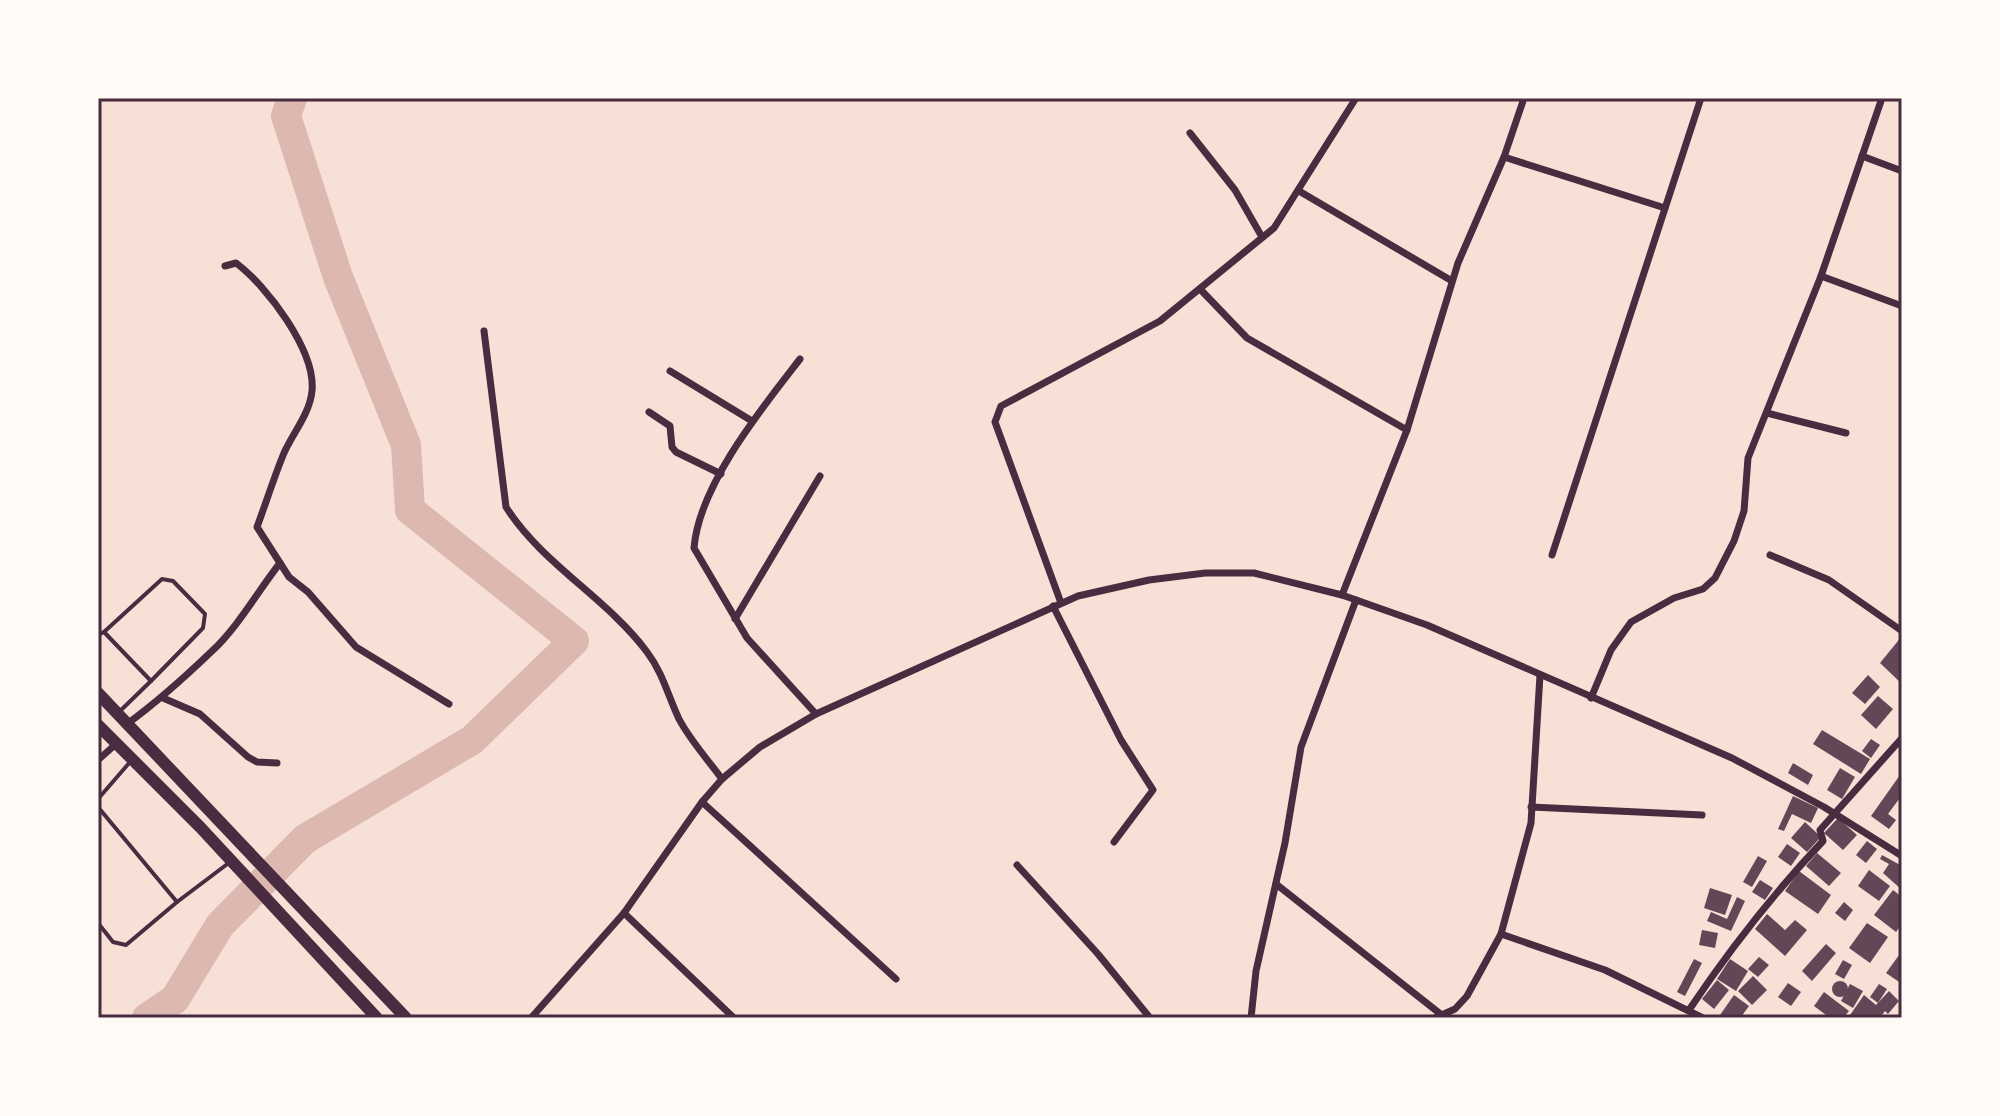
<svg xmlns="http://www.w3.org/2000/svg" width="2000" height="1116" font-family="'Exo 2',sans-serif">
	<style>
		.lines { fill: none; stroke-linecap: round; stroke-linejoin: round }
		.river { stroke: #dcb8b0; stroke-width: 30 }
		.building { fill: #644757 }
		.service { stroke: #4a2c40; stroke-width: 4 }
		.minor { stroke: #4a2c40; stroke-width: 7 }
		.primary { stroke: #4a2c40; stroke-width: 12 }
		.neatline { fill: none; stroke: #4a2c40; stroke-width: 3 }
	</style>
	<rect width="100%" height="100%" fill="#f7e1d7"/>
	<g class="lines">
		<polyline class="river" points="147,1018 175,999 220,925 305,839 472,740 574,641 410,510 406,445 338,277 286,116 292,98"/>
	</g>
	<g class="building">
		<polygon points="1902,636 1902,684 1880,663"/>
		<polygon points="1868,675 1880,687 1865,704 1852,693"/>
		<polygon points="1878,696 1893,709 1876,729 1861,715"/>
		<polygon points="1822,730 1870,759 1861,774 1813,744"/>
		<polygon points="1871,739 1880,745 1871,758 1862,751"/>
		<polygon points="1793,763 1813,775 1808,785 1788,773"/>
		<polygon points="1840,768 1855,777 1842,799 1827,790"/>
		<polygon points="1900,775 1902,795 1888,814 1896,820 1889,829 1871,816"/>
		<polygon points="1793,796 1818,808 1811,823 1792,814 1784,831 1778,829"/>
		<polygon points="1838,818 1857,835 1843,850 1824,833"/>
		<polygon points="1805,822 1821,837 1807,852 1791,838"/>
		<polygon points="1867,841 1877,849 1866,863 1856,855"/>
		<polygon points="1787,844 1800,853 1791,866 1778,857"/>
		<polygon points="1817,853 1841,873 1829,886 1806,866"/>
		<polygon points="1882,855 1902,866 1902,890 1883,873 1889,864 1880,859"/>
		<polygon points="1758,856 1767,861 1752,887 1743,882"/>
		<polygon points="1869,870 1890,886 1879,901 1858,886"/>
		<polygon points="1799,871 1831,895 1818,914 1785,891"/>
		<polygon points="1760,880 1773,888 1765,900 1752,892"/>
		<polygon points="1710,888 1732,895 1725,915 1704,908"/>
		<polygon points="1893,890 1902,897 1902,924 1896,932 1874,915"/>
		<polygon points="1737,897 1745,901 1731,931 1707,921 1711,912 1727,919"/>
		<polygon points="1844,902 1853,910 1845,921 1835,913"/>
		<polygon points="1767,914 1785,930 1795,920 1807,930 1785,956 1755,929"/>
		<polygon points="1867,923 1888,937 1870,963 1849,948"/>
		<polygon points="1702,930 1718,933 1715,948 1699,945"/>
		<polygon points="1826,944 1836,953 1812,981 1802,971"/>
		<polygon points="1902,951 1902,984 1886,973"/>
		<polygon points="1759,957 1769,965 1758,977 1748,969"/>
		<polygon points="1694,959 1702,963 1685,996 1677,992"/>
		<polygon points="1730,959 1748,971 1736,991 1717,979"/>
		<polygon points="1843,960 1852,965 1844,979 1835,974"/>
		<polygon points="1753,976 1767,990 1752,1005 1738,991"/>
		<polygon points="1717,980 1729,990 1714,1009 1702,999"/>
		<circle cx="1840" cy="989" r="8"/>
		<polygon points="1788,983 1801,992 1791,1006 1778,997"/>
		<polygon points="1850,984 1863,991 1853,1008 1841,1001"/>
		<polygon points="1879,984 1887,989 1878,1003 1870,997"/>
		<polygon points="1889,991 1899,1001 1888,1014 1885,1011 1880,1018 1848,1018 1864,995 1876,1005"/>
		<polygon points="1824,992 1849,1011 1843,1018 1830,1018 1814,1006"/>
		<polygon points="1734,995 1749,1006 1741,1017 1723,1018 1720,1015"/>
	</g>
	<g class="lines">
		<g class="service">
			<polyline points="104,632 162,579 173,581 205,614 203,628 151,681"/>
			<polyline points="98,635 104,632 151,681 119,712"/>
			<polyline points="98,799 130,762"/>
			<polyline points="98,807 177,902 230,862"/>
			<polyline points="98,923 113,942 126,945 177,902"/>
		</g>
		<g class="minor">
			<polyline points="1190,133 1235,190 1262,237"/>
			<polyline points="1862,156 1902,171"/>
			<polyline points="1504,157 1665,208"/>
			<polyline points="1299,191 1452,281"/>
			<path d="M225,266L236,263C267,286 316,351 312,391C310,413 293,433 284,453C274,477 266,503 257,527L289,577L308,592L356,647L449,704"/>
			<polyline points="1821,276 1902,306"/>
			<polyline points="1200,289 1247,338 1407,430"/>
			<path d="M484,331L506,507C542,564 607,598 647,652C663,673 668,696 679,719C690,740 708,760 722,779"/>
			<path d="M800,359C762,408 699,485 694,548L747,638L816,714"/>
			<polyline points="670,371 752,421"/>
			<polyline points="649,412 670,426 672,447 676,452 721,474"/>
			<polyline points="1767,413 1846,433"/>
			<polyline points="1552,555 1701,98"/>
			<polyline points="1770,555 1829,580 1902,631"/>
			<polyline points="1342,595 1407,430 1458,263 1504,157 1524,98"/>
			<polyline points="1061,603 995,422 1001,406 1160,321 1274,228 1356,98"/>
			<polyline points="1053,606 1121,740 1153,790 1114,842"/>
			<polyline points="735,619 820,476"/>
			<polyline points="163,698 200,714 248,757 257,762 277,763"/>
			<polyline points="1591,698 1611,650 1631,622 1674,598 1703,589 1715,578 1734,541 1744,511 1748,458 1821,276 1882,98"/>
			<path d="M127,724C157,702 185,677 212,651C238,627 258,591 280,563"/>
			<polyline points="98,760 116,744"/>
			<polyline points="702,802 896,979"/>
			<polyline points="1531,807 1702,815"/>
			<polyline points="1017,865 1098,954 1150,1018"/>
			<polyline points="1276,884 1443,1016"/>
			<polyline points="624,913 734,1018"/>
			<polyline points="1501,934 1605,970 1703,1018"/>
			<path d="M1689,1010C1730,949 1773,894 1823,841L1820,830L1902,738"/>
			<polyline points="531,1018 624,913 702,802 722,779 760,747 816,714 1078,596 1149,580 1205,573 1254,573 1342,595 1427,625 1732,758 1824,807 1902,856"/>
			<polyline points="1251,1018 1256,971 1285,843 1301,747 1356,600"/>
			<polyline points="1435,1018 1455,1009 1467,996 1501,934 1531,823 1540,675"/>
		</g>
		<g class="primary">
			<polyline points="98,693 406,1018"/>
			<polyline points="98,725 200,827 377,1018"/>
		</g>
	</g>
	<rect width="2000" height="1116" fill="none" stroke="#fffaf5" stroke-width="200"/>
	<rect x="100" y="100" width="1800" height="916" class="neatline"/>
</svg>
